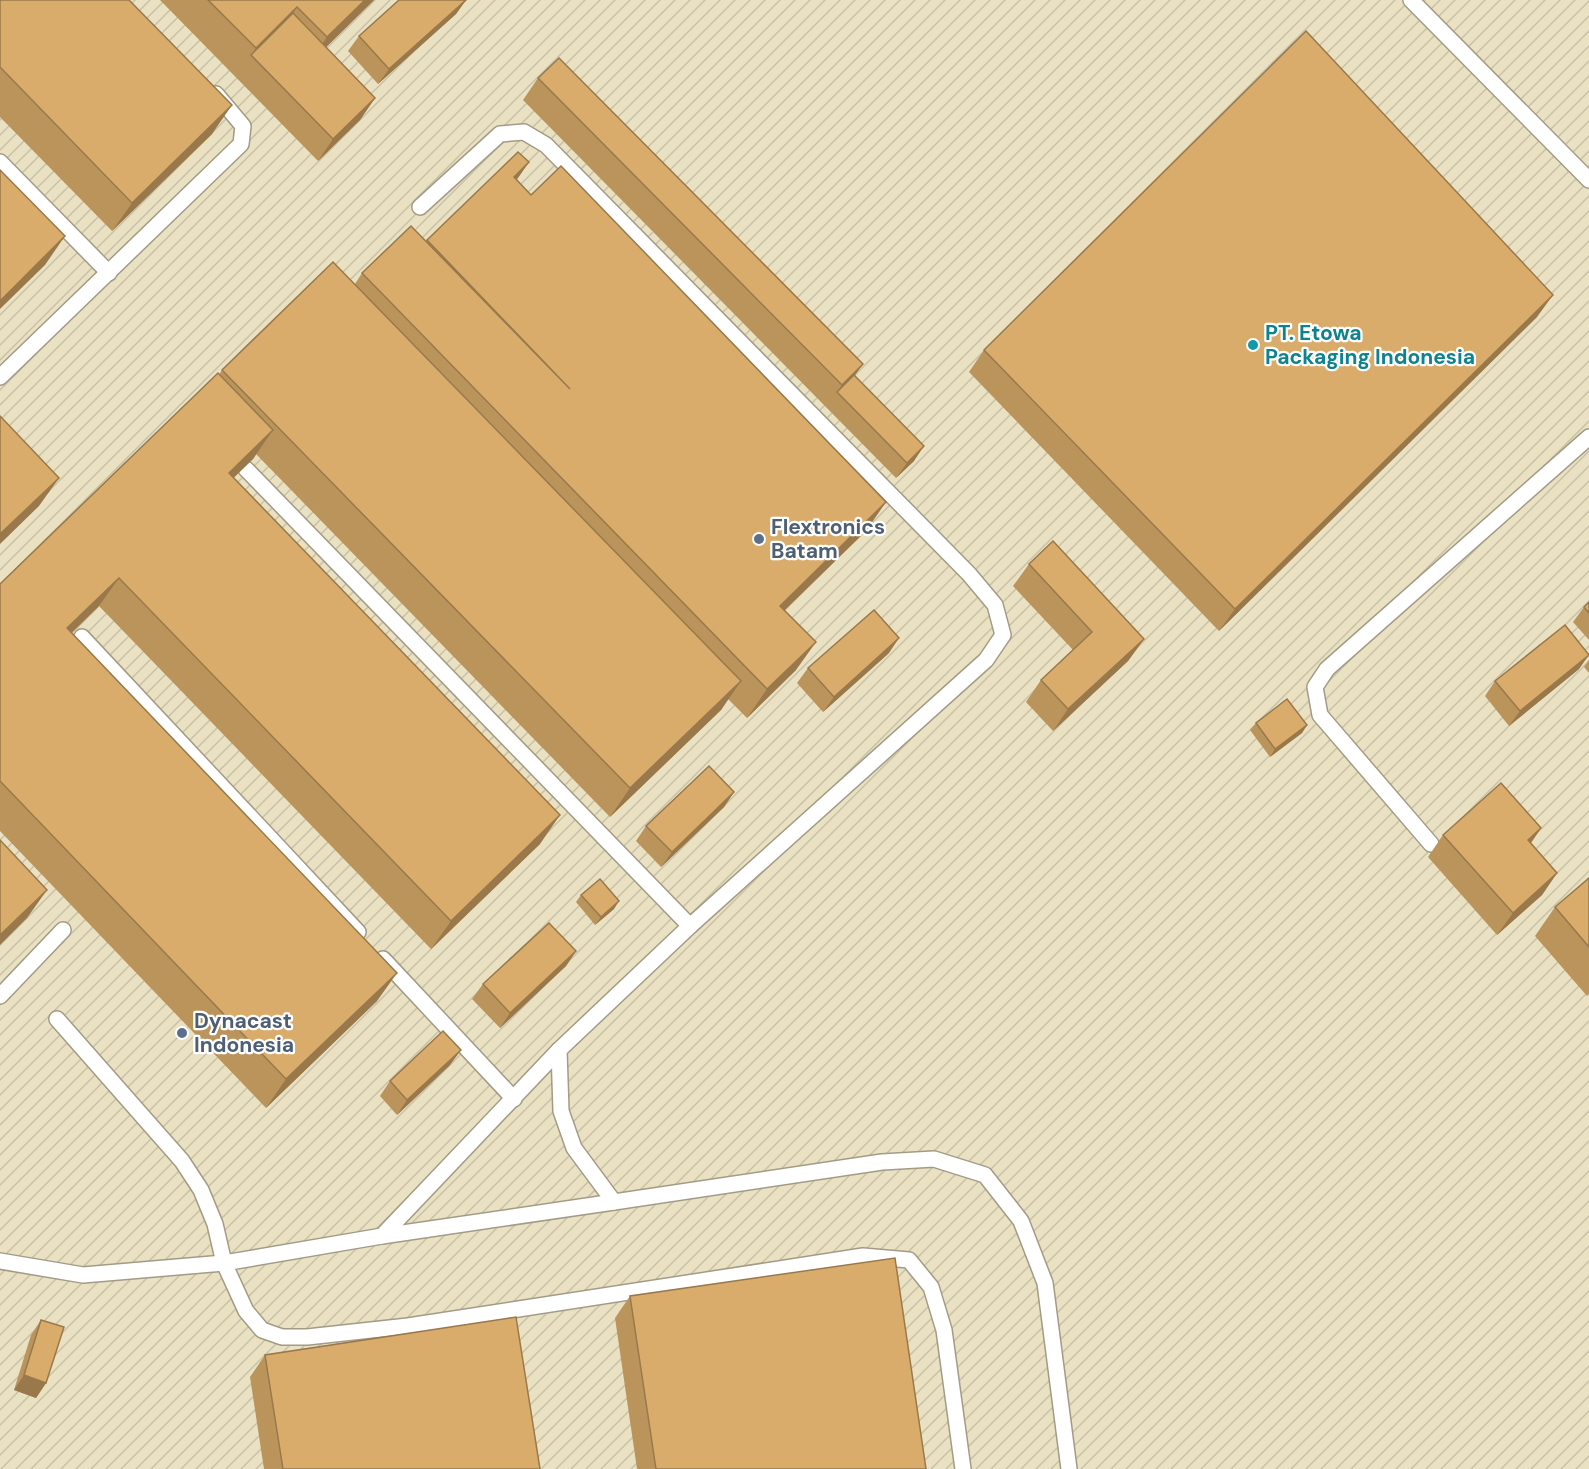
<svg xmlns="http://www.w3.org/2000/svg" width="1589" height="1469" font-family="'DM Sans',sans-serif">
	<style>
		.industrial { fill: url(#industrial-furrows) }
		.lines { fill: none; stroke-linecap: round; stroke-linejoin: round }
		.service-casing { stroke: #a29b86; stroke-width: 18 }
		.service { stroke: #fff; stroke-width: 15 }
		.wall { fill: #bb945c }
		.shaded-wall { fill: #99784b }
		.building { fill: #daac6b; stroke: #99784b; stroke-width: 1.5 }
		.culture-dot { fill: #0f9aa8; stroke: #fff; stroke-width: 2 }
		.service-dot { fill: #5c6f8a; stroke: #fff; stroke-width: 2 }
		.labels { text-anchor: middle; stroke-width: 4.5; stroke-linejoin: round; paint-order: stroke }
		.culture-label { font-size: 21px; font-weight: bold; fill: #0d838f; stroke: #fff; text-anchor: start }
		.service-label { font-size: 21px; font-weight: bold; fill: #4e5e75; stroke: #fff; text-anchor: start }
	</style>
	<defs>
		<pattern id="industrial-furrows" width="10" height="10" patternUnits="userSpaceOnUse" patternTransform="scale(1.5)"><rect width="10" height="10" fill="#eae1c2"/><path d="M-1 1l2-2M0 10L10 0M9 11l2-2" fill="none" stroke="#c9c1a7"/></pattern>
	</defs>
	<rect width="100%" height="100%" fill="#f3ecd5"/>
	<rect class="industrial" x="0" y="0" width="1589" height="1469"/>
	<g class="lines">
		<defs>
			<g id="service">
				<polyline points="1411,0 1589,180"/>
				<polyline points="0,162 109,273"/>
				<polyline points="0,377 241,144 243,126 216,94"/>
				<polyline points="246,469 690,926"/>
				<polyline points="82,637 358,932"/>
				<polyline points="1431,844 1320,715 1315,687 1327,669 1589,437"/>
				<polyline points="383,959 514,1099"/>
				<polyline points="0,996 63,930"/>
				<polyline points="57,1019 182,1161 201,1190 215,1224 224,1263 246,1311 262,1330 282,1337 307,1337 408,1326 863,1256 909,1260 931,1287 944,1330 963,1469"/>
				<polyline points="559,1050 561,1111 574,1148 614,1202"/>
				<polyline points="382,1236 559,1050 690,926 986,660 1003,635 995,605 969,574 546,145 524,132 500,134 420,207"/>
				<polyline points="0,1261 83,1275 224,1263 382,1236 614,1202 882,1162 934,1159 985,1175 1021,1221 1045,1283 1069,1469"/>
			</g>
		</defs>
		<use href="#service" class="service-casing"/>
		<use href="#service" class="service"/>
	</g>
	<g class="wall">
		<polygon points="0,0 212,134 112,231 0,117"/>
		<polygon points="160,0 374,0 326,47 375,98 360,120 318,161"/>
		<polygon points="466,0 456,14 378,84 348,51 359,36"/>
		<polygon points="538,78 863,364 855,375 914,461 896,478 523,100"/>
		<polygon points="529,162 516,180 866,531 785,610 796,670 747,718 728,699 721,710 610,817 256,454 253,459 233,478 540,844 431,949 99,606 72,633 377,1001 266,1108 0,831 0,584 219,375 222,370 355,284 362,273 426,241"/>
		<polygon points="1537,317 1219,631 969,372 984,350"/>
		<polygon points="1029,564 1144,639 1128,661 1053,731 1026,702 1041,680 1073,650 1013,586"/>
		<polygon points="1589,602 1589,640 1573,622 1584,607"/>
		<polygon points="889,653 823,712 797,683 808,668"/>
		<polygon points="1589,660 1589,673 1584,667"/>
		<polygon points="1579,669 1509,726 1485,696 1495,681"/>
		<polygon points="1256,723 1307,725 1302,733 1270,757 1250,730"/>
		<polygon points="734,792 724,807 661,867 636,841 646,826"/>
		<polygon points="1541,828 1531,843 1557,873 1542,895 1497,935 1428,857 1443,835"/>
		<polygon points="1589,878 1589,994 1587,996 1535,936 1555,907"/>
		<polygon points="581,895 614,909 595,925 576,902"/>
		<polygon points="576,951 566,966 500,1028 472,999 483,984"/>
		<polygon points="450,1065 397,1115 380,1096 390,1081"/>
		<polygon points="630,1296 926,1469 637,1469 615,1318"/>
		<polygon points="41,1320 46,1383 36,1398 14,1390 31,1335"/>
		<polygon points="265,1355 540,1469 264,1469 250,1377"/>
	</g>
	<g class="shaded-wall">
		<polygon points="365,0 374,0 307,66 327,37"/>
		<polygon points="466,0 456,14 378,84 389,69"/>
		<polygon points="297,7 277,36 251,55 256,48"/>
		<polygon points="375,98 360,120 318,161 333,139"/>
		<polygon points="232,105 212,134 112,231 132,203"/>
		<polygon points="529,162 509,191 514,177"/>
		<polygon points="65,236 45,265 0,309 0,301"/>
		<polygon points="1553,295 1537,317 1219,631 1235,609"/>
		<polygon points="863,364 847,386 837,392 842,385"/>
		<polygon points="273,430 253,459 209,502 229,473"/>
		<polygon points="924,446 914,461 896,478 907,463"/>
		<polygon points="59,478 39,506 0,544 0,534"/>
		<polygon points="886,502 866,531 760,634 780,606"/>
		<polygon points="119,578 99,606 47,656 67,628"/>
		<polygon points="899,638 889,653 823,712 834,697"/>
		<polygon points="1144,639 1128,661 1053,731 1068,709"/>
		<polygon points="816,642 796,670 747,718 767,689"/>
		<polygon points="1589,655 1579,669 1509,726 1520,711"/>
		<polygon points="741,681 721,710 610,817 630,788"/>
		<polygon points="1307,725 1302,733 1270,757 1275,749"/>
		<polygon points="734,792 724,807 661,867 672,852"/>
		<polygon points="560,815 540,844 431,949 451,921"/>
		<polygon points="1541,828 1526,850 1528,840"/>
		<polygon points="1557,873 1542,895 1497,935 1513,913"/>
		<polygon points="47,890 27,918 0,945 0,935"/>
		<polygon points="619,901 614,909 595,925 601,917"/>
		<polygon points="576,951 566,966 500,1028 510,1013"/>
		<polygon points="397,973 377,1001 266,1108 286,1079"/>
		<polygon points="461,1050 450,1065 397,1115 407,1100"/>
		<polygon points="24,1375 46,1383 36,1398 14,1390"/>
	</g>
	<g class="building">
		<polygon points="0,0 129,0 232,105 132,203 0,67"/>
		<polygon points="208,0 365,0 327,37 297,7 256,48"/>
		<polygon points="399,0 466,0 389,69 359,36"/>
		<polygon points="293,13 375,98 333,139 251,55"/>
		<polygon points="1306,31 1553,295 1235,609 984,350"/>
		<polygon points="559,58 863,364 842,385 538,78"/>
		<polygon points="518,152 529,162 514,177 531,195 561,166 886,502 780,606 816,642 767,689 362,273 411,226 570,389 427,240"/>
		<polygon points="0,170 65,236 0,301"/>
		<polygon points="333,262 741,681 630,788 222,370"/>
		<polygon points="218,373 273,430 229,473 560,815 451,921 119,578 67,628 397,973 286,1079 0,781 0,584"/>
		<polygon points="854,375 924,446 907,463 837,392"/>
		<polygon points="0,416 59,478 0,534"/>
		<polygon points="1053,541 1144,639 1068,709 1041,680 1092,632 1029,564"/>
		<polygon points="1589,602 1589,613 1584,607"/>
		<polygon points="874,610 899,638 834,697 808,668"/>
		<polygon points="1565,625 1589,655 1520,711 1495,681"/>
		<polygon points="1287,699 1307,725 1275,749 1256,723"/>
		<polygon points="709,766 734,792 672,852 646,826"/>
		<polygon points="1501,783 1541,828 1528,840 1557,873 1513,913 1443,835"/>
		<polygon points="0,840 47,890 0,935"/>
		<polygon points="1589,878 1589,947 1555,907"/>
		<polygon points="600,879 619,901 601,917 581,895"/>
		<polygon points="549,923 576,951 510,1013 483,984"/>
		<polygon points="443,1031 461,1050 407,1100 390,1081"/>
		<polygon points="895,1258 926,1469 656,1469 630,1296"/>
		<polygon points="516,1317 540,1469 283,1469 265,1355"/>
		<polygon points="41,1320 64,1327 46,1383 24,1375"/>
	</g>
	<circle class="culture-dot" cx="1253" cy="345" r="6"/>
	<g class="service-dot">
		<circle cx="759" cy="539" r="6"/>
		<circle cx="182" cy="1033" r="6"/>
	</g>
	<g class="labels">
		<g class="culture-label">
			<text x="1265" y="340">PT. Etowa<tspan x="1265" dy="24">Packaging Indonesia</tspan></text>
		</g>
		<g class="service-label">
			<text x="771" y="534">Flextronics<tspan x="771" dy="24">Batam</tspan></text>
			<text x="194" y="1028">Dynacast<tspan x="194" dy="24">Indonesia</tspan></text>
		</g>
	</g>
</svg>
